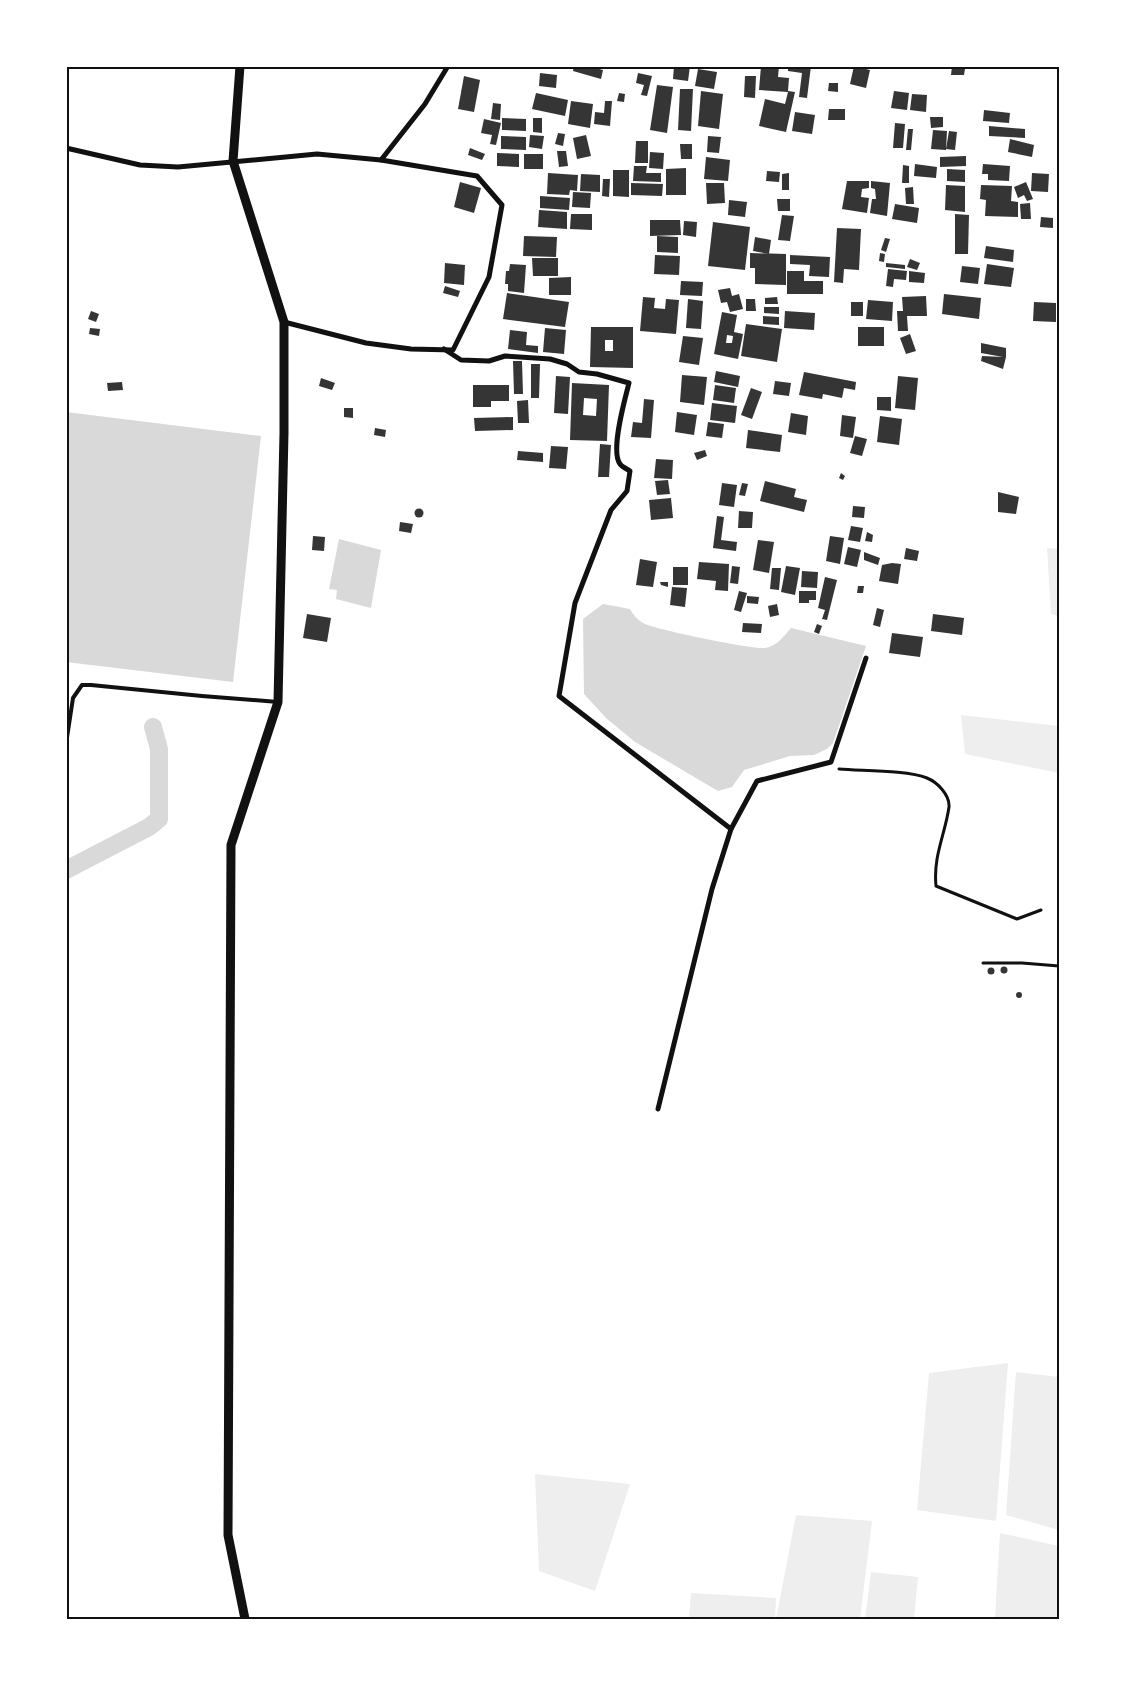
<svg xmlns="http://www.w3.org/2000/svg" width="1125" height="1685" font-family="'Alegreya Sans',sans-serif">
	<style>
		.green { fill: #eee }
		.water { fill: #d9d9d9 }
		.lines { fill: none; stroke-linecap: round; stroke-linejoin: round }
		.canal { stroke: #d9d9d9; stroke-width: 18 }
		.building { fill: #353535; fill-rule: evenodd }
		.path { stroke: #111; stroke-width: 3 }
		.service { stroke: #111; stroke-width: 4 }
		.minor { stroke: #111; stroke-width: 5 }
		.tertiary { stroke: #111; stroke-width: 9 }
		.neatline { fill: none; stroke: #111; stroke-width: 2 }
	</style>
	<rect width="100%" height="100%" fill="#fff"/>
	<g class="green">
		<polygon points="1047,548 1059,549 1059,616 1051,614"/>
		<polygon points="961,715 1059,726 1059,773 965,754"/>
		<polygon points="1008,1363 996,1521 917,1510 929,1373"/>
		<polygon points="1016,1372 1059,1377 1059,1530 1006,1515"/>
		<polygon points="535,1474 630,1484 595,1591 539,1571"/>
		<polygon points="796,1515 872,1521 860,1619 776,1619"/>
		<polygon points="1000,1533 1059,1546 1058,1619 1000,1619 995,1617"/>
		<polygon points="871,1572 918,1577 914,1619 865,1619"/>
		<polygon points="691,1593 776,1598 775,1619 689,1619"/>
	</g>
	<g class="water">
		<polygon points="66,412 261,436 233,682 66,662"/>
		<polygon points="339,539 381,550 371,608 336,599 337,590 329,589"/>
		<path d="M603,604L630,609C633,615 638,620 643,623C652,629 755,650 765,648C777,646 783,637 791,628L866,646L833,743L827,749L814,755L790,756L744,770L732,787L718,791L635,742L606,718L584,694L583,619Z"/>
	</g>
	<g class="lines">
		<polyline class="canal" points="66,870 149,827 159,819 159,749 153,727"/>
	</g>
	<g class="building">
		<polygon points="574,66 588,66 603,70 601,79 573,71"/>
		<polygon points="674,66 690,66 688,81 673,79"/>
		<polygon points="761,66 779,66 778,77 789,78 788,91 795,92 786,132 759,126 765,99 785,104 788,92 759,90"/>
		<polygon points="788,66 811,66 807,98 799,97 802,73 788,71"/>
		<polygon points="854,66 870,70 866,88 850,84"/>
		<polygon points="952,66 962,66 965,69 964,75 951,75"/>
		<polygon points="698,69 717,72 714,89 695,86"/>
		<polygon points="540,73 557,75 556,88 539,86"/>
		<polygon points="638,73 652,76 647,96 641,95 644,85 636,83"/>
		<polygon points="464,76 480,80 474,112 458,109"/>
		<polygon points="745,76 756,76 755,98 744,97"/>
		<polygon points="829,83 838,83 838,92 828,91"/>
		<polygon points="657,85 673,87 667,133 650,130"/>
		<polygon points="680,89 693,89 691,131 678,130"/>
		<polygon points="701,91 723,94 719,129 698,126"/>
		<polygon points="894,91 909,93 907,110 891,108"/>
		<polygon points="536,93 568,100 565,116 532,109"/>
		<polygon points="619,93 625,94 624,102 617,101"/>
		<polygon points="912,94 927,95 926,112 910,110"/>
		<polygon points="571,101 593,104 590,128 568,124"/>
		<polygon points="605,101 612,101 610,126 594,124 595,112 604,113"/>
		<polygon points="493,103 501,104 500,120 491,119"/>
		<polygon points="829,109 845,109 845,120 828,120"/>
		<polygon points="984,110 1010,113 1009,123 983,121"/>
		<polygon points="795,112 815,115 812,134 792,131"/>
		<polygon points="930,117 943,117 943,127 931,128"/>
		<polygon points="502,118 526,119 526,131 502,130"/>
		<polygon points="533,118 542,118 542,133 533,132"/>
		<polygon points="484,119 501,123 496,145 490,144 492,135 481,133"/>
		<polygon points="895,123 905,124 903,148 893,148"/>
		<polygon points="989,126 1025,129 1025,138 989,136"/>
		<polygon points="908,129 913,129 911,150 906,150"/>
		<polygon points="933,130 947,131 946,150 931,149"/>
		<polygon points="949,131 957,132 955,150 946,149"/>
		<polygon points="558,133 565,134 563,146 555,144"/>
		<polygon points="530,135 544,136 542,149 529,147"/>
		<polygon points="586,135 591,156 577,159 573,138"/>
		<polygon points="501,136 526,137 526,150 501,149"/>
		<polygon points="708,136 721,137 719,153 707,152"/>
		<polygon points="1010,139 1034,145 1032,157 1008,152"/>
		<polygon points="636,141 648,141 648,163 635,163"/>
		<polygon points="680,144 692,144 692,159 681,159"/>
		<polygon points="470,148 485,154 482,160 468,155"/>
		<polygon points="557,151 566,151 568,166 559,167"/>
		<polygon points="650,152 664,153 663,169 649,168"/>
		<polygon points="497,153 519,154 519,167 497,166"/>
		<rect x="524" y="154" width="19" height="15"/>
		<polygon points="966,156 966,166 940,167 940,157"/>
		<polygon points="706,157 730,160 728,181 704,179"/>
		<polygon points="915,164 937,167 936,178 914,176"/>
		<polygon points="983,164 1010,166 1009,181 988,180 988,174 982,174"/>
		<polygon points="903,165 909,166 909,183 902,183"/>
		<polygon points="634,166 647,166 646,173 661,173 661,182 633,181"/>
		<polygon points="686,168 686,195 666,195 666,169"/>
		<polygon points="947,169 965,170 965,182 947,181"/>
		<polygon points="613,170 629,170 629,197 613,196"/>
		<polygon points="767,171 780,172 779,182 766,181"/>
		<polygon points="548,173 578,175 577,191 570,190 569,195 547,194"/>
		<polygon points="789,173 789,190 782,190 782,174"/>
		<polygon points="1032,173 1049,174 1048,192 1031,191"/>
		<polygon points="581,174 600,175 600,192 580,191"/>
		<polygon points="603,179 610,179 609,197 602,196"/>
		<polygon points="847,181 869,181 869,188 862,189 861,197 869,198 867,213 842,209"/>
		<polygon points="871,181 890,183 887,216 870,213 872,199 876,199 875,189 871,188"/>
		<polygon points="460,182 481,188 474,213 454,207"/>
		<polygon points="1026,182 1033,199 1027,201 1024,195 1018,198 1014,187"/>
		<polygon points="631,183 663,184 662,196 631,195"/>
		<polygon points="706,183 724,183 725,203 707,204"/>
		<polygon points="946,185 965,186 965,212 945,210"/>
		<polygon points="981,185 1012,186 1011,201 1018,202 1018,217 985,216 986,200 980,199"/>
		<polygon points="913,187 914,204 906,204 905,188"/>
		<polygon points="573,192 591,193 590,208 572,207"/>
		<polygon points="540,196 570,198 569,210 540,208"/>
		<polygon points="777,199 790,199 790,211 778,211"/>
		<polygon points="729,200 747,202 745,217 728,215"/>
		<polygon points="1030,203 1031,219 1021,219 1020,204"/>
		<polygon points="895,204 919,208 917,223 892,219"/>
		<polygon points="539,210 567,212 567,229 538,227"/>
		<polygon points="571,214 592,214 592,230 570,229"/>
		<polygon points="955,214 969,215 968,254 955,254"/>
		<polygon points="782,215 794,216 790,241 778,240"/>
		<polygon points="1041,217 1053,218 1053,228 1040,227"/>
		<polygon points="650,220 680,220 681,235 650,236"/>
		<polygon points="684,221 697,222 696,237 683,235"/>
		<polygon points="713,222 750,227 745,270 708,266"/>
		<polygon points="837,228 861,229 859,270 844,269 843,283 834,282"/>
		<polygon points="524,236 557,237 556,257 523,256"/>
		<polygon points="657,236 678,237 678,253 657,252"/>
		<polygon points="755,237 771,240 769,254 753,251"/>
		<polygon points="885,238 890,239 886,252 881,250"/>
		<polygon points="986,246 1014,250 1013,262 984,258"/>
		<polygon points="750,253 786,254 786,285 755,284 755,268 750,268"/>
		<polygon points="880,253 885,254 884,262 879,261"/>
		<polygon points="655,255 680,256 679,275 654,274"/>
		<polygon points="790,255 830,257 829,277 809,276 810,265 790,264"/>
		<polygon points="532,258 558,258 558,276 533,276"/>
		<polygon points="910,259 920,263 917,270 907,267"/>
		<polygon points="445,263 465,265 464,285 444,283"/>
		<polygon points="886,263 905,265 905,269 886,267"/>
		<polygon points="510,264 526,265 524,293 508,291 508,284 505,284 506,271 509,271"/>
		<polygon points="987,264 1014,268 1011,287 984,284"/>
		<polygon points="962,266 980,268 978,284 960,282"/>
		<polygon points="888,269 907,271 906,280 894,279 893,287 886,286"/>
		<polygon points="787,271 804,271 804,281 823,281 823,294 787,294"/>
		<polygon points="909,271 925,273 924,283 909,282"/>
		<polygon points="571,277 571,295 549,295 549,278"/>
		<polygon points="681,281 703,282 702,296 680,295"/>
		<polygon points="445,286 460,291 458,297 443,293"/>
		<polygon points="730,288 732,296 739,294 743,309 730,312 727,302 721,303 718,290"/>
		<polygon points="507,293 569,302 565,327 503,319"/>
		<polygon points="944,294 981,298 979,319 942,314"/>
		<polygon points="926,296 927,316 907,316 908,331 898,331 897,311 903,311 902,297"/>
		<polygon points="643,297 655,298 654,308 665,309 666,299 679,300 676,334 640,331"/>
		<polygon points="777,297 778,304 765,304 765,298"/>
		<polygon points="688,299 703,301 701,329 686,328"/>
		<polygon points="746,299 755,299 756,311 746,311"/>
		<polygon points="868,300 893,302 892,321 866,319"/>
		<rect x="851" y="302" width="12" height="14"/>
		<polygon points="1034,302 1056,303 1056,322 1033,321"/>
		<polygon points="764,307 779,307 779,314 764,313"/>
		<polygon points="91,311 99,314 96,322 88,319"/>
		<polygon points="785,311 815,313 814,330 784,328"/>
		<path d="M722,312L737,315L734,332L743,334L738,359L714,354ZM727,335L733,336L732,343H726Z"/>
		<polygon points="763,316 779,317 779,325 763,324"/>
		<polygon points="746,324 782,329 777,362 741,356"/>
		<path d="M591,327H633V368L590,367ZM605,340H613V351H605Z"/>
		<rect x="858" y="327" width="26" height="19"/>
		<polygon points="90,328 100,329 99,336 89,334"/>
		<polygon points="545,328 566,330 564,354 543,352"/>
		<polygon points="510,330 527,332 526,345 538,346 538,353 508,349"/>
		<polygon points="910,334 916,351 906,354 900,338"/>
		<polygon points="683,336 703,338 699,365 679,362"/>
		<polygon points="981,343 1006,348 1006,357 1003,369 981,361 982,356 1003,357 981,353"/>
		<polygon points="513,361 522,361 523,394 514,394"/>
		<polygon points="531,364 540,364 539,398 531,398"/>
		<polygon points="716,371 740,376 738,387 714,382"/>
		<polygon points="804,372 856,382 855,390 844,388 842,398 823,394 822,399 799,395"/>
		<polygon points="682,375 707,377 704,405 680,402"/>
		<polygon points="556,376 570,377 568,414 554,413"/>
		<polygon points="898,376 918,378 915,410 895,408"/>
		<polygon points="321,378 335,383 332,390 319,386"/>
		<polygon points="775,381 791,383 789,396 773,394"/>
		<polygon points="122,382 123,390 108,391 107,383"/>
		<path d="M572,383L609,385L607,441L570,440ZM584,398L597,399L596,416L583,415Z"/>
		<polygon points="473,385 509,385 509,401 491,401 491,407 473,407"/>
		<polygon points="715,385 736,388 734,403 713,400"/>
		<polygon points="751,388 762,392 752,419 741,415"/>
		<polygon points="877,397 891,397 891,411 877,410"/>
		<polygon points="644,399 654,400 651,438 631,437 633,422 642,423"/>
		<polygon points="528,400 529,423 518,423 517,401"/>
		<polygon points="712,403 737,406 735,423 710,420"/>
		<polygon points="344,408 353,408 353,418 344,417"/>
		<polygon points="677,412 697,415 694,435 675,432"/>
		<polygon points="791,413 808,416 806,435 788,432"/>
		<polygon points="842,415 856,417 853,438 840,436"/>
		<polygon points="880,416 902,419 899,445 877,442"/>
		<polygon points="513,417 513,430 475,431 474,418"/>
		<polygon points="708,422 724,424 722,438 706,436"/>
		<polygon points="375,428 386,430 385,437 374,435"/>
		<polygon points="748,430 782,435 780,452 746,448"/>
		<polygon points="855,436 867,439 862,456 850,453"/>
		<polygon points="600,444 611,445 609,477 598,477"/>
		<polygon points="551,446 568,447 566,469 549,468"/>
		<polygon points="705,450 707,456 697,460 694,453"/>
		<polygon points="518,451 543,453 543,462 517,460"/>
		<polygon points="656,459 673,460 672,479 654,478"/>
		<polygon points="841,473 845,476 843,480 839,478"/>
		<polygon points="668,480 670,494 657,495 655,481"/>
		<polygon points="765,481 796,489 794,497 807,500 804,512 760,501"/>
		<polygon points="722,483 737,485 734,507 719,505"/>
		<polygon points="742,483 748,484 745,496 739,495"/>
		<polygon points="998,492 1019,497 1016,514 998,512"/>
		<polygon points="671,498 673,518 651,520 649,500"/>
		<polygon points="853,506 865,507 864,518 852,517"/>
		<circle cx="419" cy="513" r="4.5"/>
		<polygon points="739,511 753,512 752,528 738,528"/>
		<polygon points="717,516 724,517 721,540 737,542 736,551 713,548"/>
		<polygon points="400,522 413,524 411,533 399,531"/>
		<polygon points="851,526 863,528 860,542 848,540"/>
		<polygon points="867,532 873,535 872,542 865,541"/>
		<polygon points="313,536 325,537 324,551 312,550"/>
		<polygon points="830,536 844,538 840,564 826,561"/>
		<polygon points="758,540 774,542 769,573 753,570"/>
		<polygon points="848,547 861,550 857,567 844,564"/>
		<polygon points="906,548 919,551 917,561 904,559"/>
		<polygon points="864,552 880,558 878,565 864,560"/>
		<polygon points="640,559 657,562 653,587 636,585"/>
		<polygon points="699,562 729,564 728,591 715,590 716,581 697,579"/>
		<polygon points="892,563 901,564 898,584 879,581 882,565"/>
		<polygon points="732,566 740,567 738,584 730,583"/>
		<polygon points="786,566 800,568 795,595 781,592"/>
		<rect x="673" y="567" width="15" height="18"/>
		<polygon points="772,568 781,568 779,590 770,589"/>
		<polygon points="802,571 818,572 817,588 801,587"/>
		<polygon points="825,577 837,580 827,620 822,619 825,610 818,608"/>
		<polygon points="660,582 668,582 668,587 661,585"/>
		<polygon points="858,586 864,586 863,593 857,593"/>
		<polygon points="672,587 687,588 685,607 670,605"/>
		<polygon points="739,591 747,593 741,612 734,610"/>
		<polygon points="799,591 816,591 816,600 809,600 809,603 799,603"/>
		<polygon points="747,596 759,597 758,604 747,603"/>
		<polygon points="777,604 779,615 770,617 768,606"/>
		<polygon points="877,608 884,610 880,627 873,625"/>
		<polygon points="307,614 331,618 327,642 303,638"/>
		<polygon points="933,614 964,618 962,635 931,631"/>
		<polygon points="743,623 762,624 761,633 742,632"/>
		<polygon points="817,624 822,626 819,634 814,632"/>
		<polygon points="892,633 923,637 920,657 889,653"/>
		<circle cx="1004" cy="970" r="3.5"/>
		<circle cx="991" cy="971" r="3.5"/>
		<circle cx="1019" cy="995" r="3"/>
	</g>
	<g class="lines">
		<g class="path">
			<path d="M839,769C862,771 907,770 927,778C937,782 950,795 949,807C945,835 933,856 936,886L1017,919L1041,910"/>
			<polyline points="983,963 1022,963 1059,966"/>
		</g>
		<polyline class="service" points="66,744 73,698 82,685 91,685 202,696 278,702"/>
		<g class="minor">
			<polyline points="66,148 140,165 178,167 317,154 381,160"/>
			<polyline points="284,322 366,343 411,349 453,350 489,277 502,205 477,176 381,160 425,104 448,66"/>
			<path d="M444,349L461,360L489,361L505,356L550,359L567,364L579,372L597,374L629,383C625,399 610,451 620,464C622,467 627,469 630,471L627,491L611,510L575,603L559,696L731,829L712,889L658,1109"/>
			<polyline points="731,829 757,781 831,762 866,658"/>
		</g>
		<polyline class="tertiary" points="240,66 233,161 284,322 284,433 278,702 231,845 228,1535 245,1619"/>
	</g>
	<rect width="1125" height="1685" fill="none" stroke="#ffffff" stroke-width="135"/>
	<rect x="68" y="68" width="990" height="1550" class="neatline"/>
</svg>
